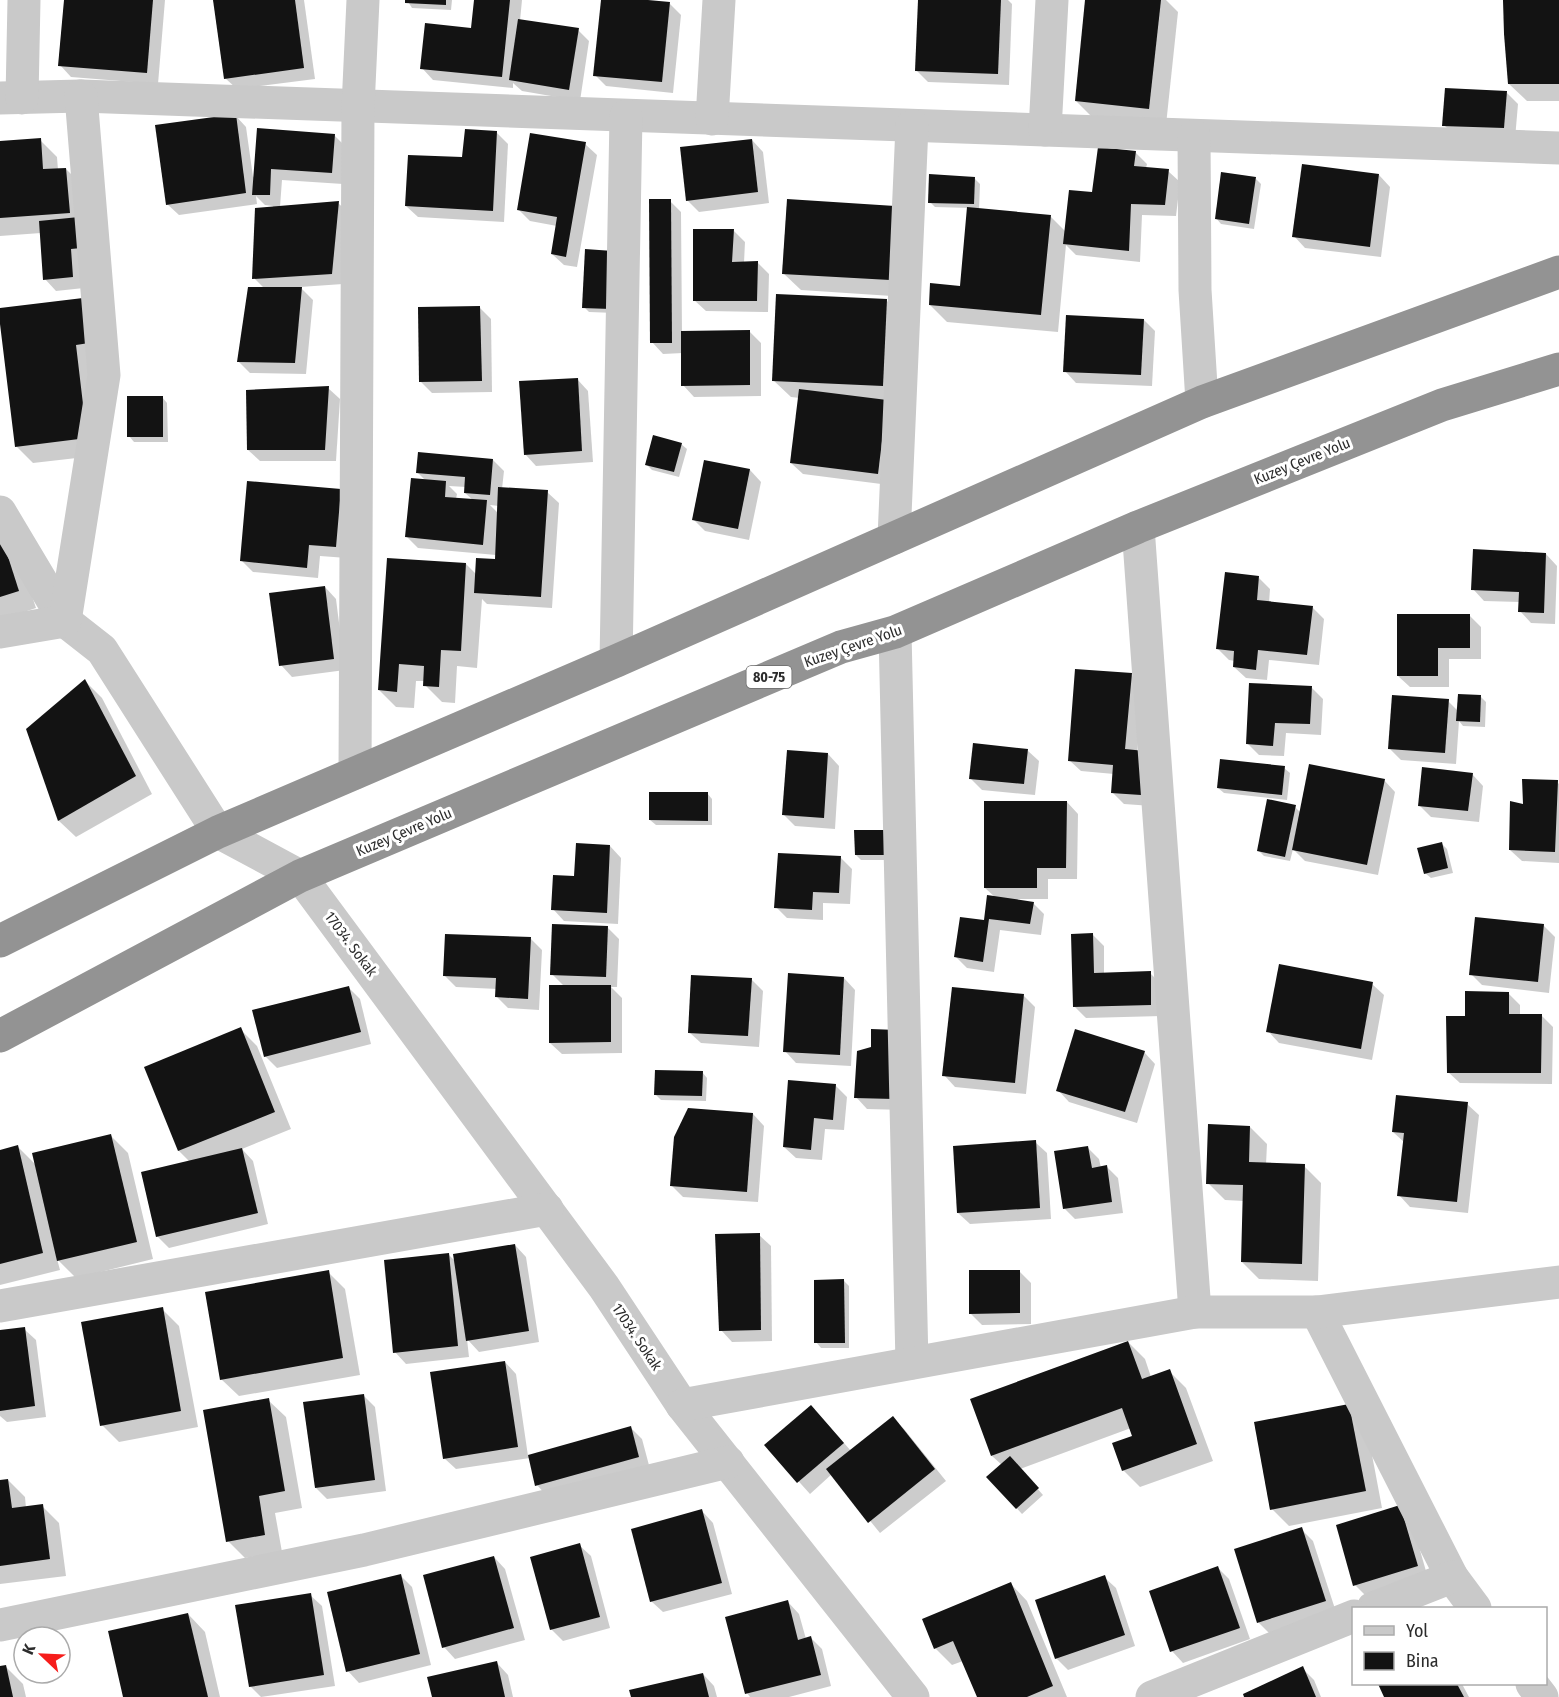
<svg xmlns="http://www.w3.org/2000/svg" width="1559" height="1697" font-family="'Fira Sans Condensed',sans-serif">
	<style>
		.shadow { fill: #0003; fill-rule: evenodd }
		.building { fill: #131313 }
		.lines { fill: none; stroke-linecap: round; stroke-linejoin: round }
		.minor { stroke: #c9c9c9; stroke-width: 33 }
		.highway { stroke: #939393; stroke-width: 33 }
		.labels { text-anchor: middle; stroke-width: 6; stroke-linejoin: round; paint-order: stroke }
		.shield { fill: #fff; stroke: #6b6b6b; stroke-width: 1.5 }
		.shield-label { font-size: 14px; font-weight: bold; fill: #2c2c2c }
		.street-label { font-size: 15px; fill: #2c2c2c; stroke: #fff }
	</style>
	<rect width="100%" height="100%" fill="#fff"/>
	<g class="shadow">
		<polygon points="65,0 165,0 158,84 71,77 60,65"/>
		<polygon points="215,0 304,0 315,79 237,89 225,78"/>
		<polygon points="407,0 452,0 451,10 412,8"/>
		<polygon points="475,0 522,0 520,21 578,30 589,41 580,101 522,91 513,83 513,88 433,80 422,68 472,29"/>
		<polygon points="603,0 634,0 670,4 681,15 673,93 606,86 595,75"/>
		<polygon points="920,0 1008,0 1012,4 1009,85 928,82 917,71"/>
		<polygon points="1086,0 1166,0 1178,12 1166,125 1093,118 1076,101"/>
		<polygon points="1505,0 1559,0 1559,101 1527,101 1509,84"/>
		<polygon points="1506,92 1518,104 1515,139 1455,136 1444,125"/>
		<polygon points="235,115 246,127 253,177 334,135 346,147 343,184 282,180 280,207 338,203 350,214 343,284 300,287 313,300 306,374 250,373 238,361 264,288 254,278 273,206 265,205 256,196 257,204 179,215 167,204"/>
		<polygon points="496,132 508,144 504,222 418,217 406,206"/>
		<polygon points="40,140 57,157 58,170 66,169 83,186 84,288 56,291 45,279 41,233 0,236 0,143"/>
		<polygon points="752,140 763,152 769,203 699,212 687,200"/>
		<polygon points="585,144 597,155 577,267 564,265 552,254 557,226 530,221 519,210"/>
		<polygon points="1135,152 1147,164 1146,168 1168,171 1180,182 1176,216 1142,215 1140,262 1076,255 1066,245 1058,332 947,322 930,305 961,288 969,208 935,207 930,202 975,179 980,184 979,210 1050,216 1066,232 1093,194"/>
		<polygon points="1379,175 1390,187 1381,257 1305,248 1294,236"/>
		<polygon points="1256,179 1261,184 1254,229 1221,224 1216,218"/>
		<polygon points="670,201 681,212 682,332 749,331 761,343 761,396 694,397 683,385 683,353 663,354 652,342"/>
		<polygon points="894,208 907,297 801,290 783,273"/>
		<polygon points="734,231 745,242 744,263 757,262 769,274 768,312 706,311 694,300"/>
		<polygon points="587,251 615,313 589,312 584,307"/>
		<polygon points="83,299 103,455 33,463 16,446 0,310"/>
		<polygon points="887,301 904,318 889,485 803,474 791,463 800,398 791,397 773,380"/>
		<polygon points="480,308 491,319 492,392 432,393 421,382"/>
		<polygon points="1144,320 1155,331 1152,386 1076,383 1065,371"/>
		<polygon points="577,379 588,391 593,462 536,466 525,454"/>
		<polygon points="328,388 340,399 336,461 260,461 248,450"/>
		<polygon points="162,397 167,403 168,442 134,442 129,436"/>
		<polygon points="681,444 687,449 679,477 652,470 646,464"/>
		<path d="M493,460L504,471L502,489L547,492L559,503L552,608L487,604L482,599L477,668L457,666L455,703L442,702L425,685V681H416L414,708L396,707L379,690L466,564L477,575L496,561V555L418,548L407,537L425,480L417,472ZM449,486L466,487L465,493L473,500L456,499L457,494ZM490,505L499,506V514Z"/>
		<polygon points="750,470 761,482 749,540 705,531 694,520"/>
		<polygon points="341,491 347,558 320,556 318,578 253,572 242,561"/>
		<polygon points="0,540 19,557 36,608 0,620"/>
		<polygon points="1546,554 1557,566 1555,624 1531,623 1520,611 1520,602 1484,601 1473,589"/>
		<polygon points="1259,578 1270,589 1269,603 1312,607 1324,619 1319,665 1269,660 1267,680 1246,678 1234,667 1235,661 1229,660 1218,649"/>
		<polygon points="325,587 336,599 345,670 292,677 281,665"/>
		<polygon points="1470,616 1481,627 1481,659 1449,659 1449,687 1410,687 1398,676"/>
		<polygon points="1131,675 1143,686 1137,752 1152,806 1124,804 1112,792 1114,774 1081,771 1069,760"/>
		<polygon points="85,681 102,698 152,794 76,837 59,821 28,730"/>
		<polygon points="1312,688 1323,699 1321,735 1286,733 1284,756 1259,755 1248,744"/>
		<polygon points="1481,697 1486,702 1485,727 1463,726 1459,721 1456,764 1401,760 1390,749 1448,701 1458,711"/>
		<polygon points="1027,750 1039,761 1035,795 982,790 971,779"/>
		<polygon points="828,754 839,766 835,829 795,826 784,815"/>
		<polygon points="1284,768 1290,773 1287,800 1224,793 1218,788"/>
		<polygon points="1472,774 1483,786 1479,822 1431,817 1419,805"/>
		<polygon points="1384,780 1395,792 1378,875 1305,861 1293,849 1290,861 1264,856 1258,850 1295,807 1301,813"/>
		<polygon points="1557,782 1559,784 1559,863 1522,861 1510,850 1525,806"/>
		<polygon points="707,793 712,799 712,825 656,825 650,820"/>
		<polygon points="1067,802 1078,814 1077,879 1048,879 1048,899 1018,899 1018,901 1033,903 1044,914 1041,935 1000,930 994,972 967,968 956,957 985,922 996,898 985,888"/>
		<polygon points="891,837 891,860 861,860 856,855"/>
		<polygon points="1442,844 1447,849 1453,873 1431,878 1425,873"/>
		<polygon points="610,846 621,858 618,924 564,921 553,909 575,877"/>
		<polygon points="841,858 852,869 850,904 823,903 823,920 787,918 776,907"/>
		<polygon points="1543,925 1555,937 1549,993 1482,985 1471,974"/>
		<polygon points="608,928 619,939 617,987 611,987 622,998 622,1053 562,1054 550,1043 564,986 552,974"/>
		<polygon points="1092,934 1104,946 1104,974 1150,973 1161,984 1162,1016 1086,1018 1074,1006"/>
		<polygon points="531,939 542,950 539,1010 508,1008 497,997 497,989 456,987 444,975"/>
		<polygon points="844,978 855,990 851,1066 796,1063 785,1051"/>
		<polygon points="751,979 763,991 759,1047 701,1043 689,1032"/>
		<polygon points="1372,984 1384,995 1372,1060 1279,1043 1268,1031"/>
		<polygon points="348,987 360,999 371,1044 277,1068 265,1056"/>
		<polygon points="1508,993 1520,1005 1520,1015 1541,1015 1553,1027 1552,1084 1460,1083 1448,1072 1466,1018"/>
		<polygon points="1024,996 1035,1007 1026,1094 955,1087 944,1075"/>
		<polygon points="240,1029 257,1046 291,1129 242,1149 253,1161 268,1224 169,1248 157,1236 190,1162 179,1151 146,1068"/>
		<polygon points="858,1052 905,1110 867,1109 856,1097"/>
		<polygon points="1144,1052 1155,1064 1137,1123 1069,1102 1058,1090"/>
		<polygon points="702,1072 707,1078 706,1101 661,1100 655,1094"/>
		<polygon points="835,1085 847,1097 844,1130 825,1129 822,1160 796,1158 784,1147"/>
		<polygon points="1467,1104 1479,1115 1468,1213 1410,1207 1399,1195 1405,1143 1393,1132"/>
		<polygon points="753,1114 764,1126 758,1202 683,1197 671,1185"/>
		<polygon points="1250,1127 1267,1144 1266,1165 1304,1166 1321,1183 1318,1281 1259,1279 1242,1262 1244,1201 1225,1200 1208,1183"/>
		<polygon points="111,1136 128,1153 153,1259 76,1278 57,1259 60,1270 0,1285 0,1151 18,1147 36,1165"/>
		<polygon points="1035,1142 1047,1153 1051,1219 970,1224 958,1213"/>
		<polygon points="1088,1148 1099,1159 1101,1168 1107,1167 1118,1178 1123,1213 1075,1219 1064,1208"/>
		<polygon points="759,1235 771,1246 772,1341 732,1342 721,1330"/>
		<polygon points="515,1245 526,1257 539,1342 479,1352 467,1339 469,1357 406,1364 395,1352 449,1255 455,1261"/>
		<polygon points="1019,1271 1031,1283 1031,1324 982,1325 970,1313"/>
		<polygon points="328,1272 345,1289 360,1375 239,1396 221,1379"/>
		<polygon points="844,1281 849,1286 849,1348 821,1348 816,1342"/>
		<polygon points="162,1309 179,1326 198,1427 119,1442 102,1425"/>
		<polygon points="24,1329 36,1340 46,1417 7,1422 0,1416 0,1332"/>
		<polygon points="1128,1342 1145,1359 1151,1377 1169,1371 1186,1388 1213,1461 1140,1487 1123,1470 1134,1436 1131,1428 1020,1469 1043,1495 1022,1514 988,1477 1002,1465 992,1456"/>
		<polygon points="505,1362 516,1374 528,1456 631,1428 642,1439 650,1469 548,1497 537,1485 530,1458 456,1469 444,1458"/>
		<polygon points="363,1395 375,1407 386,1491 327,1499 316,1488"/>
		<polygon points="268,1400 286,1417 302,1508 275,1513 282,1552 245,1558 228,1541"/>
		<polygon points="1349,1406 1366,1423 1382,1508 1289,1526 1272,1509"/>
		<polygon points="893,1418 904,1429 946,1481 880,1533 832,1474 810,1494 766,1445 823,1419 851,1451"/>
		<polygon points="8,1480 25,1497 26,1508 42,1506 59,1523 66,1576 0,1584 0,1481"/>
		<polygon points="702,1511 713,1523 732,1594 663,1612 651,1601"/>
		<polygon points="1411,1519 1428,1578 1366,1596 1355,1585 1337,1526"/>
		<polygon points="1301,1529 1313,1541 1336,1612 1270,1634 1259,1623 1236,1550"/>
		<polygon points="579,1545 591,1556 610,1628 563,1641 551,1629"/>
		<polygon points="494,1557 505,1569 525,1640 455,1659 444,1647"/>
		<polygon points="1218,1568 1229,1579 1250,1639 1183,1663 1172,1651"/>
		<polygon points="401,1576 412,1587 431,1665 359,1683 348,1671"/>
		<polygon points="1104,1577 1116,1588 1135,1646 1068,1670 1056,1658"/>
		<polygon points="1010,1583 1027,1601 1067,1697 978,1697 963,1661 952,1665 935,1648"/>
		<polygon points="310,1595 322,1606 335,1686 261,1697 250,1686"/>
		<polygon points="788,1602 799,1614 806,1639 811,1638 822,1649 831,1686 789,1697 750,1697 747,1693"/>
		<polygon points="188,1614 205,1632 220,1697 125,1697"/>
		<polygon points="497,1663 508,1675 513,1697 433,1697"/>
		<polygon points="6,1667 23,1684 26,1697 0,1697 0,1668"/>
		<polygon points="1302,1668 1314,1680 1321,1697 1246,1697"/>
		<polygon points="703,1674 714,1686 717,1697 632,1697"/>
		<polygon points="1379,1684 1462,1684 1469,1697 1386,1697"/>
	</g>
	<g class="building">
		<polygon points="64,0 153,0 147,73 58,66"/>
		<polygon points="213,0 295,0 304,68 224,79"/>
		<polygon points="405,0 446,0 446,5 405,3"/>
		<polygon points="474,0 510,0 502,77 420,69 425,23 471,28"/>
		<polygon points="601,0 648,0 670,2 662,82 593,76"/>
		<polygon points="918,0 1001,0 998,74 915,71"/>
		<polygon points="1085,0 1161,0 1149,109 1075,101"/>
		<polygon points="1503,0 1559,0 1559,84 1508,84 1504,34"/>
		<polygon points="518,19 579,28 569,90 509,80"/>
		<polygon points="1445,88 1507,91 1504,128 1442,126"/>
		<polygon points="236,114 246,193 166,205 155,125"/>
		<polygon points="257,128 335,134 332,173 271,169 270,195 252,195"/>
		<polygon points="465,129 497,131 493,211 405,206 408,155 462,157"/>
		<polygon points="530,133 586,142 566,257 551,254 557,217 517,210"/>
		<polygon points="41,138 43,169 66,168 70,213 0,218 0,141"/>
		<polygon points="752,139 758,192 686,201 680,147"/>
		<polygon points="1098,147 1136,151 1134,166 1169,169 1165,205 1131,204 1129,251 1063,244 1069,190 1092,192"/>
		<polygon points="1302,164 1379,174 1370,247 1292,237"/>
		<polygon points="1221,172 1256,177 1249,224 1215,219"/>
		<polygon points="929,174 975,177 974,204 928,203"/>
		<polygon points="649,199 671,199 672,343 650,343"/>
		<polygon points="787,199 895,206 890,280 782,274"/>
		<polygon points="339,201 332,274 252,279 255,208"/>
		<polygon points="967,207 1051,215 1041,315 929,305 930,283 960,286"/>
		<polygon points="79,217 81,248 71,249 73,277 43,280 39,221"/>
		<polygon points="693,229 734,229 732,262 758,261 757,301 693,301"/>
		<polygon points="585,249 613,251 611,309 582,308"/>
		<polygon points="248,287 302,287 295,363 237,362"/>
		<polygon points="776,294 887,299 883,386 772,381"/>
		<polygon points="83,298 89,343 76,345 87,438 15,447 0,324 0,308"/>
		<polygon points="480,306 482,381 419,382 418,307"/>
		<polygon points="1066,315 1144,319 1141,375 1063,372"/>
		<polygon points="750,330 750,385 681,386 681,331"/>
		<polygon points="578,378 582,451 524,455 519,381"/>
		<polygon points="329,386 325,450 247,450 246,390"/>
		<polygon points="799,389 887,400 878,474 790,463"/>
		<rect x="127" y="396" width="36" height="41"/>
		<polygon points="653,435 682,443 674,472 645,465"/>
		<polygon points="418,452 493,459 490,495 464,493 465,477 416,473"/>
		<polygon points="704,460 750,469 738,529 692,520"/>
		<polygon points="411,478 446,481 445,497 487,500 483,545 405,537"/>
		<polygon points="247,481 341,489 336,547 309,545 307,568 240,561"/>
		<polygon points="498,487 548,490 541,597 474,593 476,558 495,559"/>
		<polygon points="2,538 19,591 0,597 0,539"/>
		<polygon points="1473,549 1546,553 1544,613 1518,612 1519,592 1471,590"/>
		<polygon points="387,558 466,563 461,651 441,650 439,687 423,686 424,666 399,664 397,692 378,690"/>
		<polygon points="1225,572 1259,576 1257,600 1313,606 1307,655 1258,650 1256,670 1233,667 1234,651 1216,649"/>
		<polygon points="325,586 334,659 279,666 269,593"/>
		<polygon points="1397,614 1470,614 1470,648 1438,648 1438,676 1397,676"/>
		<polygon points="1075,669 1132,673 1125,749 1145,751 1141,795 1111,793 1113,765 1068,761"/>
		<polygon points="85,679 136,776 58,821 26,729"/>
		<polygon points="1249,683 1312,686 1310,724 1275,723 1273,746 1246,744"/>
		<polygon points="1458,694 1481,695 1480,722 1456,721"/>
		<polygon points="1392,695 1449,699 1445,753 1388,749"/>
		<polygon points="973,743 1028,749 1024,784 969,779"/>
		<polygon points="787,750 828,753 824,818 782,815"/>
		<polygon points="1220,759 1285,766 1282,795 1217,788"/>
		<polygon points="1309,764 1385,779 1367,865 1292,850"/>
		<polygon points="1422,767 1473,773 1468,811 1418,806"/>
		<polygon points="1522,779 1558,780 1555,852 1509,850 1510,801 1523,804"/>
		<polygon points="649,792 708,792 708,821 649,820"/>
		<polygon points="1267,799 1296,805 1285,857 1257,851"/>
		<polygon points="984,801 1067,801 1066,868 1037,868 1037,888 984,888"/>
		<polygon points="854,830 886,830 886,855 855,855"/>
		<polygon points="1442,842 1448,868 1424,874 1417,848"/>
		<polygon points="576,843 610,845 607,913 551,910 553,875 574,876"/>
		<polygon points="778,853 841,856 839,893 813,892 812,910 774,908"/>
		<polygon points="987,895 1034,902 1030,924 989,919 983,962 954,957 960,917 984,920"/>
		<polygon points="1475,917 1544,924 1538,982 1469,975"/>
		<polygon points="552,924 608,926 606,977 550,975"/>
		<polygon points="1093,933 1094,973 1151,971 1151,1005 1073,1007 1071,934"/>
		<polygon points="445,934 531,937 528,999 495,997 496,978 443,976"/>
		<polygon points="1279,964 1373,982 1361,1049 1266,1032"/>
		<polygon points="788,973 844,977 840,1055 783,1052"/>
		<polygon points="691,975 752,978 748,1036 688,1033"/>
		<polygon points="549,985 611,985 611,1042 549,1043"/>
		<polygon points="349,986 361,1032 264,1057 252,1010"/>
		<polygon points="952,987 1024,994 1015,1083 942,1076"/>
		<polygon points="1465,991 1509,992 1509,1014 1542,1014 1541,1073 1447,1073 1446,1016 1465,1016"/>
		<polygon points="241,1027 275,1112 178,1151 144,1067"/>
		<polygon points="871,1029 897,1030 894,1099 854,1098 857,1051 871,1047"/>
		<polygon points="1075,1029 1145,1051 1125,1112 1056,1091"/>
		<polygon points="655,1070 703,1071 702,1096 654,1095"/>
		<polygon points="788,1080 836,1084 833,1120 814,1118 811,1150 783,1147"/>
		<polygon points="1396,1095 1468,1102 1457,1202 1397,1196 1404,1133 1392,1132"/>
		<polygon points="688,1108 753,1113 747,1192 670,1186 674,1137"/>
		<polygon points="1208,1124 1250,1126 1249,1162 1305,1164 1302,1264 1241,1262 1243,1185 1206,1184"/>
		<polygon points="111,1134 137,1242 57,1261 32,1153"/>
		<polygon points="1036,1140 1040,1208 957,1213 953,1146"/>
		<polygon points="18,1145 43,1253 0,1264 0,1150"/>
		<polygon points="1088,1146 1092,1168 1107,1165 1112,1202 1063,1209 1054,1151"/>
		<polygon points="242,1148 258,1213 156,1237 141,1172"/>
		<polygon points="760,1233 761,1330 719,1331 715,1234"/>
		<polygon points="515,1244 529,1331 466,1341 453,1254"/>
		<polygon points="449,1253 458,1346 393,1353 384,1260"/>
		<polygon points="329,1270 343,1358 220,1380 205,1292"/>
		<polygon points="969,1270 1020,1270 1020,1313 969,1314"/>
		<polygon points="844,1279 845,1343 814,1343 814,1280"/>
		<polygon points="163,1307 181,1411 100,1426 81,1322"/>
		<polygon points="25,1327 35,1406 0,1411 0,1330"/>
		<polygon points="1128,1341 1142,1379 1170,1369 1197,1444 1122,1471 1112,1443 1132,1436 1122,1408 991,1456 970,1399"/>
		<polygon points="505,1361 518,1447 443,1459 430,1372"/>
		<polygon points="364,1394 375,1480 315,1488 303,1402"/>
		<polygon points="269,1398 285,1491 259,1496 265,1535 226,1542 203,1410"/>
		<polygon points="1349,1404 1366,1491 1270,1510 1254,1422"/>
		<polygon points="811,1405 844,1443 797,1483 764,1445"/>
		<polygon points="893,1416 935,1469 868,1523 826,1469"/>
		<polygon points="631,1426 639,1457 535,1486 528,1455"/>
		<polygon points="1010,1456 1039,1488 1016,1509 986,1477"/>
		<polygon points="8,1479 12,1508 43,1504 50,1559 0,1566 0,1480"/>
		<polygon points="1400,1505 1418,1566 1353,1586 1336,1525"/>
		<polygon points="702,1509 722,1583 650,1602 631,1529"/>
		<polygon points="1302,1527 1326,1601 1257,1623 1234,1549"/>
		<polygon points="580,1543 600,1617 550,1630 530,1557"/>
		<polygon points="494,1556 514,1628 442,1648 423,1575"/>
		<polygon points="1218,1566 1240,1628 1170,1652 1149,1591"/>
		<polygon points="401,1574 420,1654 346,1672 327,1592"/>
		<polygon points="1105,1575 1125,1635 1055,1659 1035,1600"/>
		<polygon points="1011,1582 1053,1686 1027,1697 977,1697 953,1641 934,1649 922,1619"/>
		<polygon points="311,1593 324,1675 249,1687 235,1605"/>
		<polygon points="788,1600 798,1640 811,1636 821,1675 745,1694 725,1617"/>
		<polygon points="188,1613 208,1697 123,1697 108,1631"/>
		<polygon points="497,1661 505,1697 432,1697 427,1677"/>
		<polygon points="6,1665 13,1697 0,1697 0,1666"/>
		<polygon points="1303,1666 1316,1697 1244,1697 1243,1694"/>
		<polygon points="703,1673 709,1697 631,1697 629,1690"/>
		<polygon points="1378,1684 1457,1684 1464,1697 1384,1697"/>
	</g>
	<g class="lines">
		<g class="minor">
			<polyline points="0,98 81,96 1559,148"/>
			<polyline points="22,98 24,0"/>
			<polyline points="712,119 719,0"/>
			<polyline points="1045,130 1052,0"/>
			<polyline points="1194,136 1195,290 1202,402"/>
			<polyline points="0,512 65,621 102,650 218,832 300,876 604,1287 682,1405 913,1697"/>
			<polyline points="1138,527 1195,1312"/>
			<polyline points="894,538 912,126"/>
			<polyline points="0,632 65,621 104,375 81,96"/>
			<polyline points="895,632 912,1363"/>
			<polyline points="616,661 626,116"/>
			<polyline points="355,773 358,107 363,0"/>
			<polyline points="0,1306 547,1209"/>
			<polyline points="1317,1312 1452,1577 1475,1608"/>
			<polyline points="682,1405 1195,1312 1317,1312 1559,1282"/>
			<polyline points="1373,1608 1452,1577"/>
			<polyline points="0,1625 364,1550 728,1462"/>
			<polyline points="1532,1684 1542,1697"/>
			<polyline points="1152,1697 1354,1616"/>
		</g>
		<g class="highway">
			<polyline points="0,941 218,832 616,661 1202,402 1559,272"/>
			<polyline points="0,1036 300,876 841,647 895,632 1138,527 1442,405 1559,369"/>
		</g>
	</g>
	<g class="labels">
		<rect class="shield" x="746.5" y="666" width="45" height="22" rx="4.5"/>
		<g class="shield-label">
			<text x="769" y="682">80-75</text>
		</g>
		<g class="street-label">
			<text transform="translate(1302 461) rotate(-22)" y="5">Kuzey Çevre Yolu</text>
			<text transform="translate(853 646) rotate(-19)" y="5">Kuzey Çevre Yolu</text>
			<text transform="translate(404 832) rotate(-23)" y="5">Kuzey Çevre Yolu</text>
			<text transform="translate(351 944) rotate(53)" y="5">17034. Sokak</text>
			<text transform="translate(637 1337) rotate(56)" y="5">17034. Sokak</text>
		</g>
	</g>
	<rect x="1352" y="1607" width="195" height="78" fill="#ffffff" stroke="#ababab" stroke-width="1.5"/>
	<rect x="1364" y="1626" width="30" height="9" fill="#c9c9c9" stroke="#ababab" stroke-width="1.5"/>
	<text x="1406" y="1637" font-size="18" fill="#2c2c2c">Yol</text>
	<rect x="1364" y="1652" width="30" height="18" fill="#131313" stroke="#ababab" stroke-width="1.5"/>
	<text x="1406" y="1667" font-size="18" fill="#2c2c2c">Bina</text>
	<g transform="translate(42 1655) rotate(293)"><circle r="28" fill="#ffffff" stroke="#ababab" stroke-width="1.5"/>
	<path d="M0-4.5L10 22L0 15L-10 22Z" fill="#f61d1b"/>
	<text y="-9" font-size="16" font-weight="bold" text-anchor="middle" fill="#2c2c2c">K</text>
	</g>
</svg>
